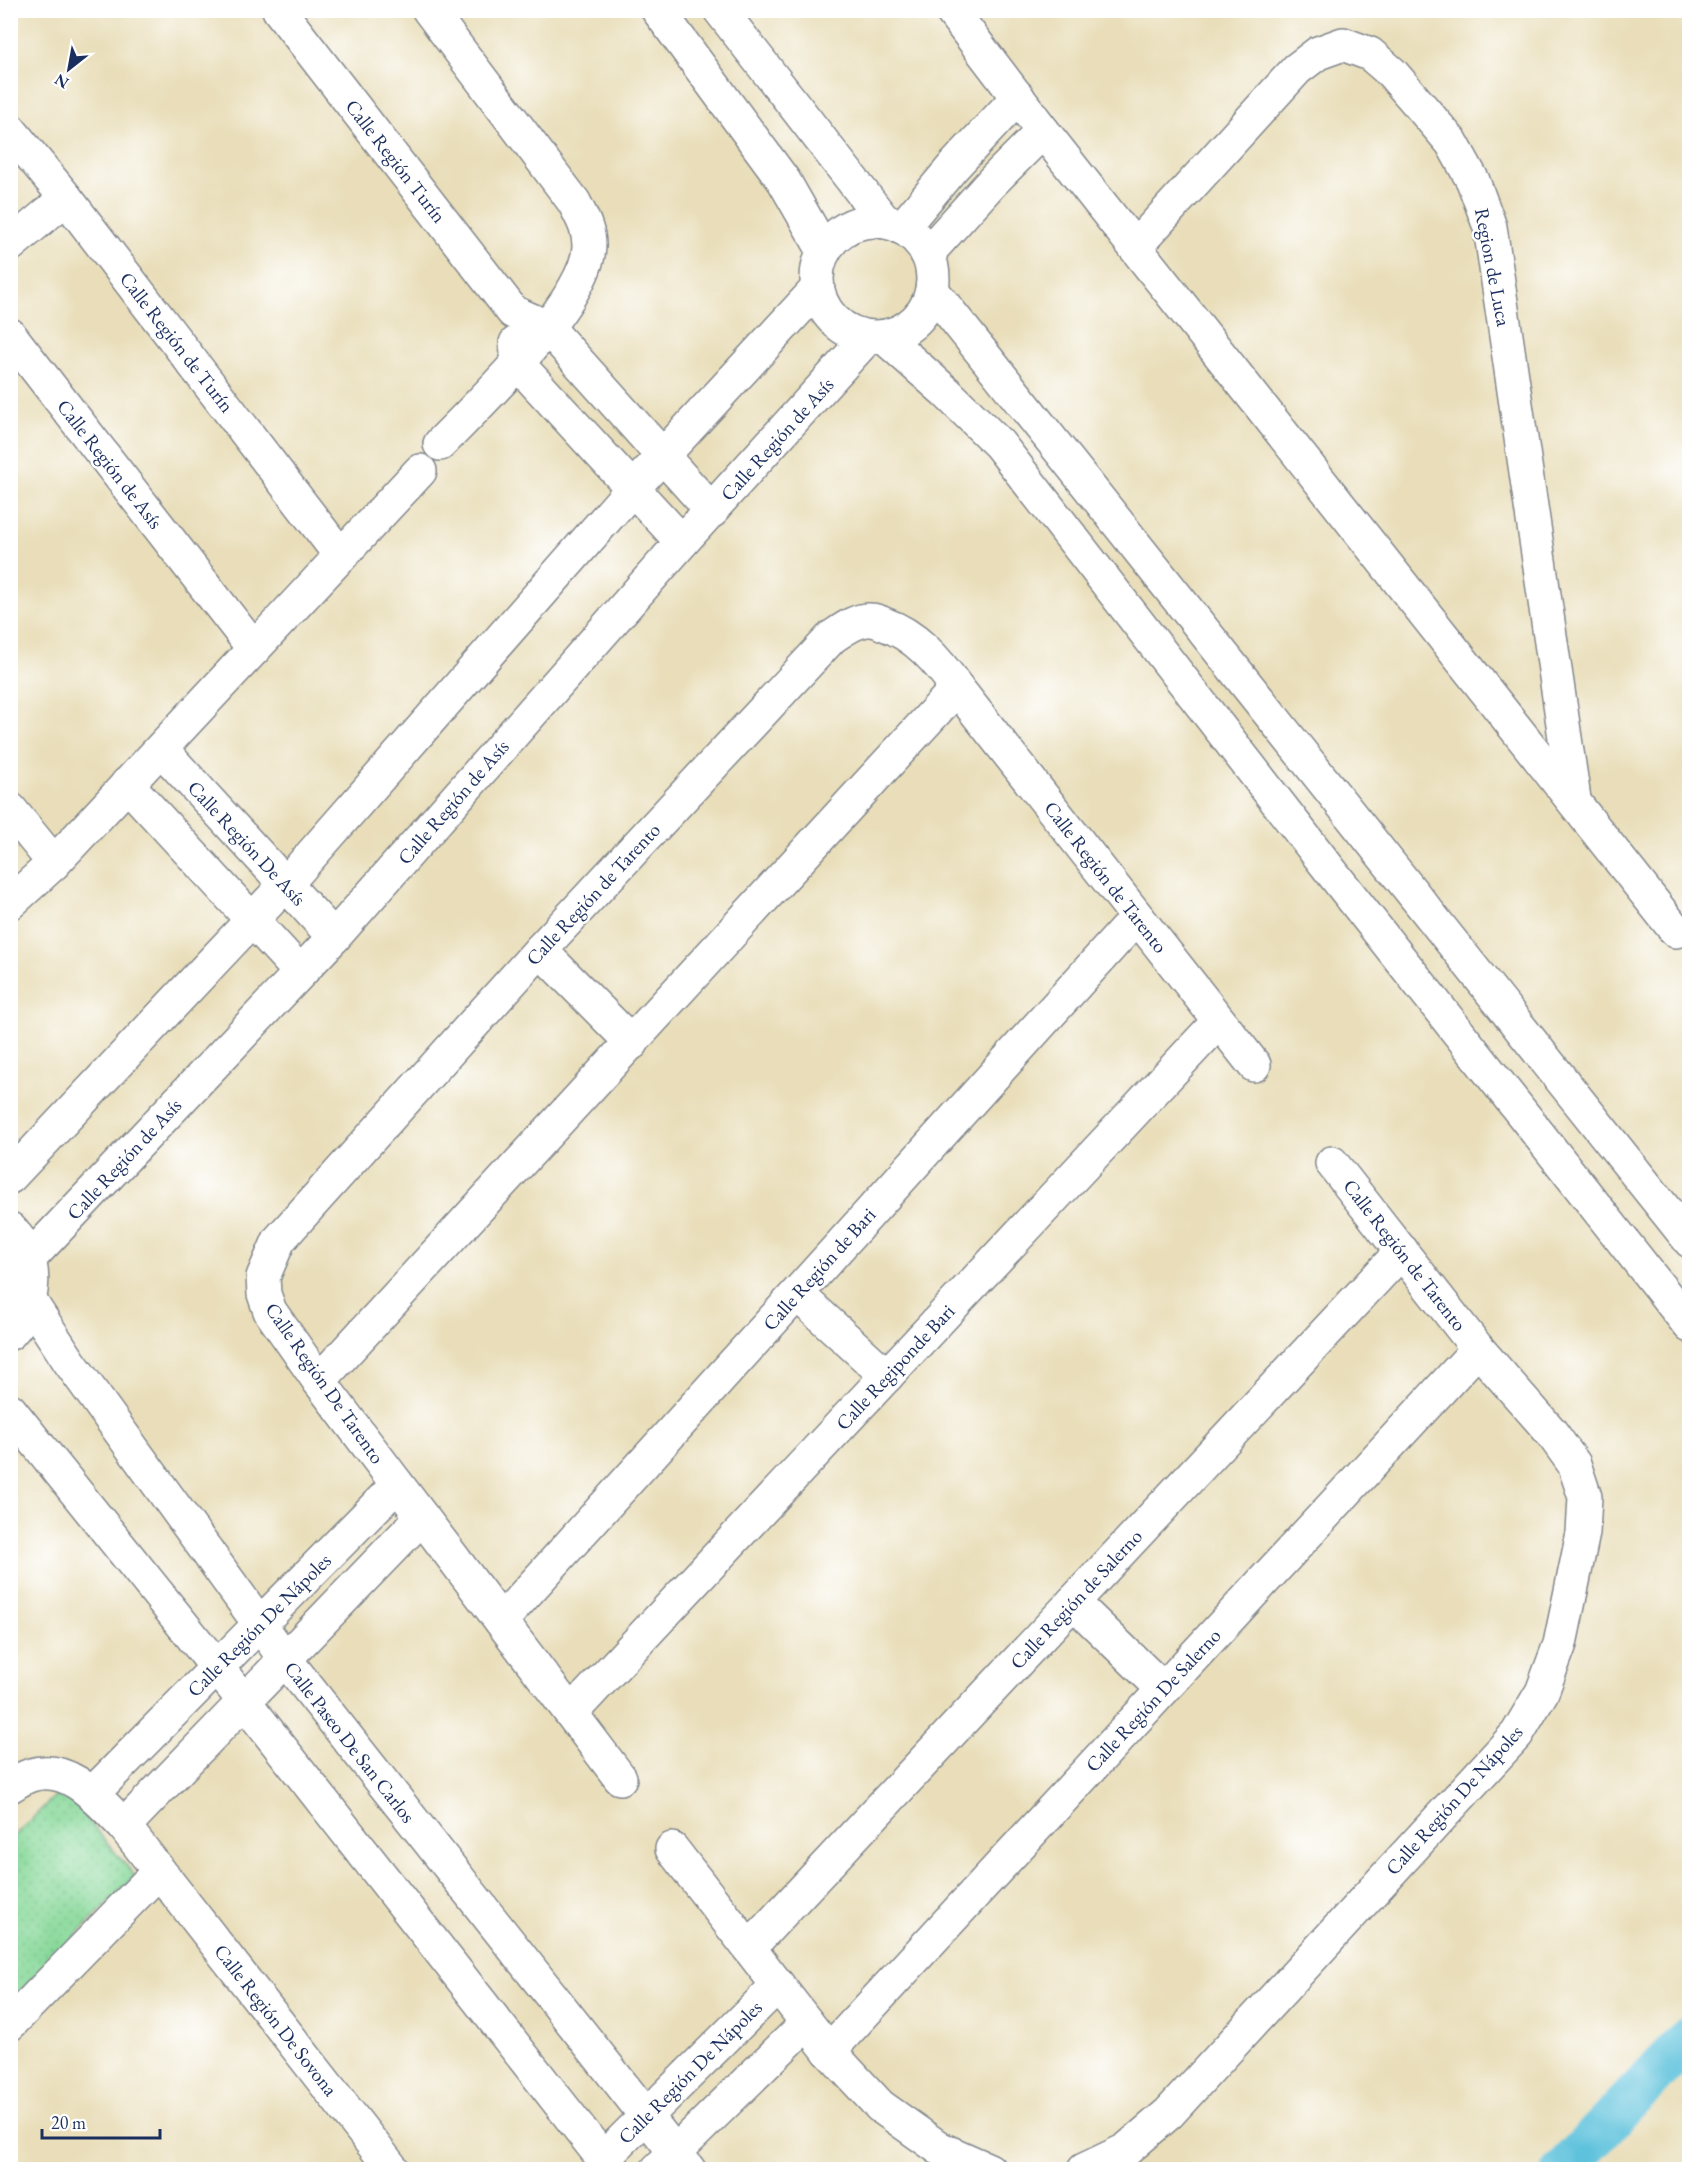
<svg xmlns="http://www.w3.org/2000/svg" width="1700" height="2180" font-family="'EB Garamond',serif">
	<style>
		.park { fill: url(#park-dots); stroke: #51847c; stroke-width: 1.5 }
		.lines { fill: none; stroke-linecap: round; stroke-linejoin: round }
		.canal { stroke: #5ec2dc; stroke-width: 42 }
		.minor-casing { stroke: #82868c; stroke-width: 36 }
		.minor { stroke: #fff; stroke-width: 33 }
		.labels { text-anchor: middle; stroke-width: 5; stroke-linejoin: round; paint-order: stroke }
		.street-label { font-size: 20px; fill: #1b2f5e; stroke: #fff }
	</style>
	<defs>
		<pattern id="park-dots" width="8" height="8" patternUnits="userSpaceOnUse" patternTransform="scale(1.5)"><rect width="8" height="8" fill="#87d899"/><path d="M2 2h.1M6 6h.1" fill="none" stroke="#74ba86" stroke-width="1.8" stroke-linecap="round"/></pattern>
	</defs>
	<rect width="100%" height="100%" fill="#fff"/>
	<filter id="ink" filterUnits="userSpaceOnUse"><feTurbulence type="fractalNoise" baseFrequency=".0167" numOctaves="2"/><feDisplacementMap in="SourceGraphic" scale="12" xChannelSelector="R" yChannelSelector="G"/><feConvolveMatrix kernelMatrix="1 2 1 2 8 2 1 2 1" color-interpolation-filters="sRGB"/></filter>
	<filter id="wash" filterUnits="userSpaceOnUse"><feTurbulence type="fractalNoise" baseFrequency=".008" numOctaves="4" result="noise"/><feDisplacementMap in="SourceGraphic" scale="24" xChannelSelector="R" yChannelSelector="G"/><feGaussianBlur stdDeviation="1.35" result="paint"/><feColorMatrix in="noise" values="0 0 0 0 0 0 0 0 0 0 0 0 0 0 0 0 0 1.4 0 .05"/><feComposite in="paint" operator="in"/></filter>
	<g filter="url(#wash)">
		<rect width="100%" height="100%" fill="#e9deb9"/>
		<polygon class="park" points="62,1789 135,1876 11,2001 11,1839"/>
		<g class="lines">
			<polyline class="canal" points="1563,2170 1690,2037"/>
		</g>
	</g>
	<g filter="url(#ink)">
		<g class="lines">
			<defs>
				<g id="minor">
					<polyline points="279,10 513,312 547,327 712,511"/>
					<path d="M429,10L574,202C581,216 589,229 589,245C590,298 477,406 440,444"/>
					<polyline points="658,10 784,181 824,251"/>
					<polyline points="720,10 885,222"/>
					<polyline points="951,10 1043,131 1676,931"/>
					<polyline points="10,130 66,198 341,556"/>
					<circle cx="875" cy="279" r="58"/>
					<polyline points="902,228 953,167 1018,97"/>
					<polyline points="10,245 66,198"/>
					<polyline points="1135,247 1297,69 1318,53 1343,44 1370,54 1392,73 1452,143 1473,181 1490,227 1574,799"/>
					<polyline points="927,254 992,182 1043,131"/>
					<polyline points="932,290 1690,1241"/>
					<polyline points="10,335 254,649"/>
					<polyline points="884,337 946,392 999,444 1330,870 1690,1326"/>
					<polyline points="516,343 518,364 682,542"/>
					<polyline points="161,749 334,937"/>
					<polyline points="127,784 300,972"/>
					<polyline points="10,809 54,863"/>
					<polyline points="10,903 54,863 420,471"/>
					<polyline points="540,950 632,1043"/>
					<polyline points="10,1177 285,885 633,488 817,289"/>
					<path d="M10,1229C40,1259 38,1303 10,1333"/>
					<polyline points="30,1258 334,937 682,542 868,337"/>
					<polyline points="797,1294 887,1376"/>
					<polyline points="30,1301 69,1361 285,1659 689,2170"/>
					<polyline points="319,1381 957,688"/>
					<polyline points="10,1410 244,1701 612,2170"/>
					<polyline points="1073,1602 1163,1689"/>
					<polyline points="501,1621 1137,917"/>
					<polyline points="571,1713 1219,1021"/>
					<path d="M620,1778L319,1381L270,1311L264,1294L263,1277L279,1240L540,950L832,637C843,630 856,619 870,620C874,620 880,622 884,624C916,635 938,661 957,688L1254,1065"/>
					<path d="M10,1786C17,1782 24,1777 31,1775C70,1763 99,1801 124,1826L393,2170"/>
					<polyline points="92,1794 397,1485"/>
					<polyline points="124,1826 422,1517"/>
					<polyline points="672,1849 829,2051 880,2106 939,2148 989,2170"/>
					<polyline points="749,1948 1402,1251"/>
					<polyline points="10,2024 159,1871"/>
					<polyline points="829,2051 1478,1349"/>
					<polyline points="603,2159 778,1985"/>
					<polyline points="657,2170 807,2023"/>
					<polyline points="1084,2170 1126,2150 1169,2113 1517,1734 1542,1692 1560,1644 1583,1533 1585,1497 1574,1464 1551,1432 1478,1349 1332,1163"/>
				</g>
			</defs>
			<use href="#minor" class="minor-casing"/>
			<use href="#minor" class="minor"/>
		</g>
	</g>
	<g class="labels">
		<g class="street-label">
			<text transform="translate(396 161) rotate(52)" y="7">Calle Región Turín</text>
			<text transform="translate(1493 267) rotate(79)" y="7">Region de Luca</text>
			<text transform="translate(177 342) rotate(52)" y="7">Calle Región de Turín</text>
			<text transform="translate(777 439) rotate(-48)" y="7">Calle Región de Asís</text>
			<text transform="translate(110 464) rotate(52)" y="7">Calle Región de Asís</text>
			<text transform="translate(453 802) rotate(-49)" y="7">Calle Región de Asís</text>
			<text transform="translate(247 843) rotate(47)" y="7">Calle Región De Asís</text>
			<text transform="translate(1106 877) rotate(52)" y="7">Calle Región de Tarento</text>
			<text transform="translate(593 894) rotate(-47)" y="7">Calle Región de Tarento</text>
			<text transform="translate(124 1159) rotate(-47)" y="7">Calle Región de Asís</text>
			<text transform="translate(1405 1255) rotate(52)" y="7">Calle Región de Tarento</text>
			<text transform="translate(819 1269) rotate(-48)" y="7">Calle Región de Bari</text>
			<text transform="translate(895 1367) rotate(-47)" y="7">Calle Regiponde Bari</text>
			<text transform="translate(325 1383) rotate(55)" y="7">Calle Región De Tarento</text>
			<text transform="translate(1076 1599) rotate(-47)" y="7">Calle Región de Salerno</text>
			<text transform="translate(259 1625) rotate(-45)" y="7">Calle Región De Nápoles</text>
			<text transform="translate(1153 1700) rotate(-47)" y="7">Calle Región De Salerno</text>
			<text transform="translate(350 1742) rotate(52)" y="7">Calle Paseo De San Carlos</text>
			<text transform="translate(1454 1800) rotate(-48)" y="7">Calle Región De Nápoles</text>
			<text transform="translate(276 2020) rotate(52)" y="7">Calle Región De Sovona</text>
			<text transform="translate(690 2072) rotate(-45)" y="7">Calle Región De Nápoles</text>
		</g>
	</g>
	<rect width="1700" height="2180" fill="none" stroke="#fff" stroke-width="36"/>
	<g transform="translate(69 69) rotate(211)" stroke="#ffffff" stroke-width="4.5" paint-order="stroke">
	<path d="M0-4.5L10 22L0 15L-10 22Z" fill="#1b2f5e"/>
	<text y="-9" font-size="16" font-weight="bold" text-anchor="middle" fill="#1b2f5e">N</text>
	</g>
	<path d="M42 2129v9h118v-9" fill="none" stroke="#1b2f5e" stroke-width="3"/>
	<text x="51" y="2129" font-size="18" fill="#1b2f5e" stroke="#ffffff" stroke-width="4.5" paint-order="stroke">20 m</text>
</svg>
